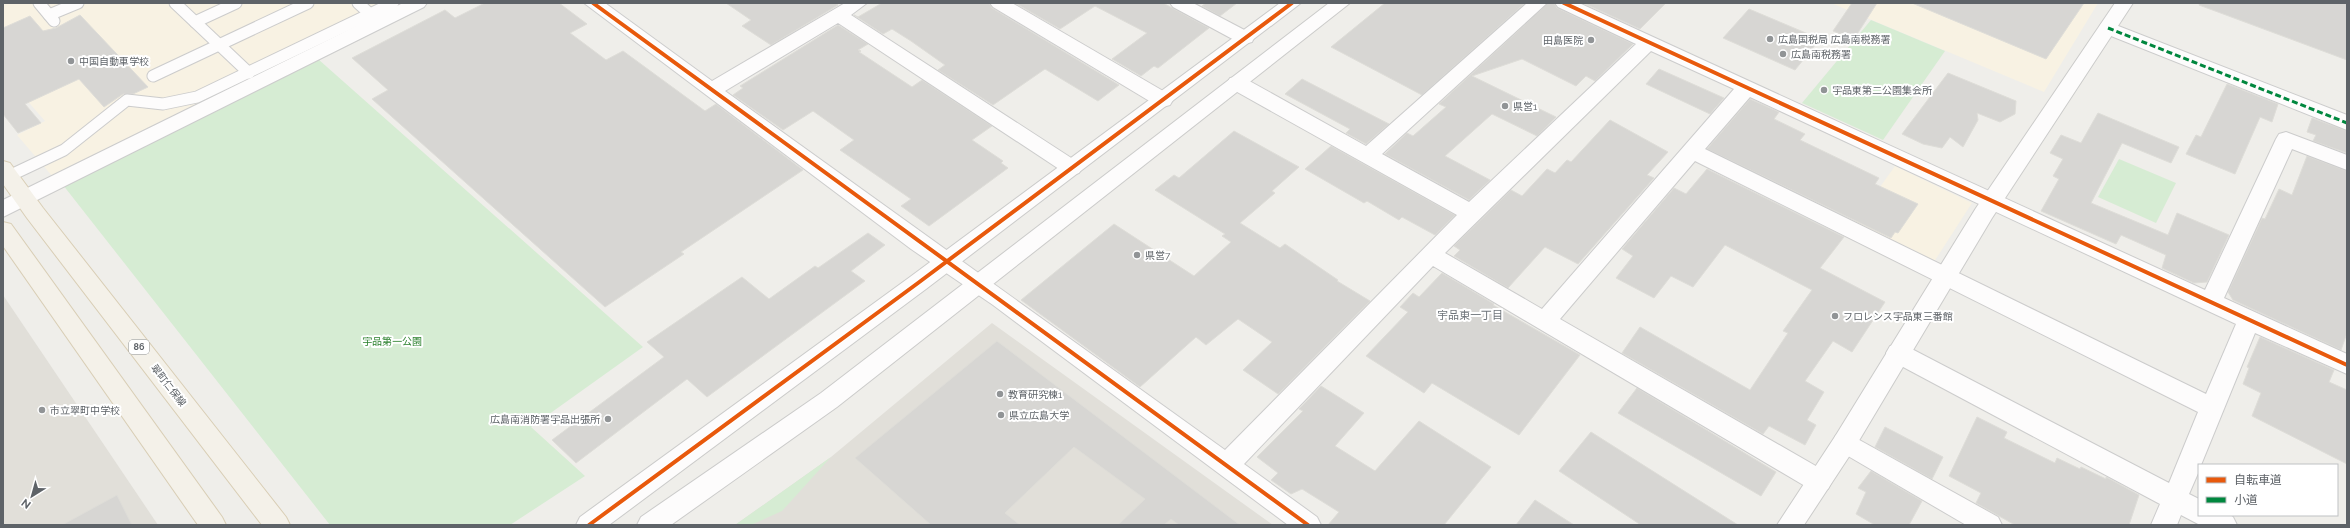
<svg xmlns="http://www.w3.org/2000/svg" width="2350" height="528" font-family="Raleway,'Noto Sans JP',sans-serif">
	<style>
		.commercial { fill: #f8f2e3 }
		.education { fill: #e1dfd9 }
		.green { fill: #d6ecd3 }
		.building { fill: #d7d6d3; stroke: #deddd8 }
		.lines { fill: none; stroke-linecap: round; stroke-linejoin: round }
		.lane-casing { stroke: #ccc; stroke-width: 13 }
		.street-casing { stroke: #ccc; stroke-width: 2 }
		.secondary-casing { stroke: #cbcbca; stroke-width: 2 }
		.primary-casing { stroke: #d9ceb5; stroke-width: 2 }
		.lane { stroke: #fdfcfc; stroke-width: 11 }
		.street { fill: #fdfcfc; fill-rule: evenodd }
		.secondary { fill: #fdfcfc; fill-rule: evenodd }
		.primary { fill: #f4f1e9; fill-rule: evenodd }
		.quiet { stroke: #00873e; stroke-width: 3; stroke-dasharray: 6 3; stroke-linecap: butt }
		.cycleway-casing { stroke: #fff; stroke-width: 6 }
		.cycleway { stroke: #e8590c; stroke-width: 4 }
		.poi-dot { fill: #919496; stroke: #fff; stroke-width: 1.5 }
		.labels { text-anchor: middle; stroke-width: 4; stroke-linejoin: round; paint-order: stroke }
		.shield { fill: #fff; stroke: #8e9295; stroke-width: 1 }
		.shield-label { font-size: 9px; font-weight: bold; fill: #5e6368 }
		.poi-label { font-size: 10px; fill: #5e6368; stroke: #fff; text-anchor: start }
		.park-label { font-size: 10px; fill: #2b812d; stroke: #fff }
		.street-label { font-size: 10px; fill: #5e6368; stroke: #fff }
		.neighbourhood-label { font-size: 11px; fill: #6f757b; stroke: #fff }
	</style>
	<rect width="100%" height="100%" fill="#efeeea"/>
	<g class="commercial">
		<polygon points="3,3 406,3 53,177 17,135 45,121 3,73"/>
		<polygon points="1831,3 2098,3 2044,92"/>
		<polygon points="1895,166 1972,203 1932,265 1852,226"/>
	</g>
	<g class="education">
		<polygon points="3,295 158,525 3,525"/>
		<polygon points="992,323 1227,492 1273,525 735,525 831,457"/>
	</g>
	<g class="green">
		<polygon points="1871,20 1945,51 1883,140 1802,103"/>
		<polygon points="318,59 643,347 531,427 585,476 510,525 330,525 63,185"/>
		<polygon points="2119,159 2176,183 2156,223 2098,197"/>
		<polygon points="831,457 782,511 751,525 735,525"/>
	</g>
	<g class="building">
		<polygon points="485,3 559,3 587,24 570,33 606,60 623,51 705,111 716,104 803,170 681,252 684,254 605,307 372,99 388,90 352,58 445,10 455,18"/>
		<polygon points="726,3 835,3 838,5 771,45 742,26 751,20"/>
		<polygon points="882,3 989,3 992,8 1119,85 1098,101 1045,69 993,105 938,70 945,65 911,41 892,29 883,34 854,15 858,17"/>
		<polygon points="1015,3 1163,3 1209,28 1158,68 1154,66 1141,76 1112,59 1147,33 1095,6 1060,29"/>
		<polygon points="1206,3 1237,3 1220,16 1202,6"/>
		<polygon points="1385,3 1525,3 1422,95 1331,47"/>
		<polygon points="1548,3 1554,3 1557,8 1633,44 1595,81 1586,76 1576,86 1522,59 1472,76 1556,117 1537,136 1492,114 1445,156 1490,180 1469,200 1385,154 1407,133 1413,136 1446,107 1439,104"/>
		<polygon points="1583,3 1666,3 1640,29"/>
		<polygon points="1852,3 1877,3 1854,39 1833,31"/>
		<polygon points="1912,3 2084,3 2046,59"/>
		<polygon points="2200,3 2347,3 2347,60 2199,5"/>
		<polygon points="1749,9 1820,39 1795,70 1723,38"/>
		<polygon points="80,15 148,87 133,94 123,94 104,107 79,79 25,104 41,123 18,133 3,114 3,28 30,16 43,31 56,28"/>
		<polygon points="838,25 868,44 858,50 861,51 859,52 912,87 922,80 992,126 972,140 1003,161 1001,163 1008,168 929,226 901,206 911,199 840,150 854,140 813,111 783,130 733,95 743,88 740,86"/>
		<polygon points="1659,69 1724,98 1710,114 1646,84"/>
		<polygon points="1948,73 2016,101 2015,114 2000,122 1977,113 1978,120 1963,147 1950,137 1942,148 1923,144 1902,134"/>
		<polygon points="1302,79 1389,124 1366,144 1346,133 1350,129 1285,94"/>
		<polygon points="2227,84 2278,104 2272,122 2260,117 2235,174 2186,154 2196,135 2201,137"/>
		<polygon points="1750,99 1779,112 1774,119 1805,134 1800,140 1879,178 1875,184 1918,204 1898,233 1895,232 1891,238 1707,149"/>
		<polygon points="2098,113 2179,147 2171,163 2122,143 2091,203 2168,235 2177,213 2229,235 2207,282 2194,283 2162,268 2166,255 2121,235 2116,244 2041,211 2059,179 2053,176 2063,159 2050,153 2061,135 2081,143"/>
		<polygon points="2312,118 2347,131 2347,153 2313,141 2316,135 2307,132"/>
		<polygon points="1610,120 1668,152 1647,175 1654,178 1578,264 1545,247 1508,288 1454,256 1460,250 1454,246 1511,190 1522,196 1547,169 1555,173 1567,160 1571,162"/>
		<polygon points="1234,131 1299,167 1272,191 1275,193 1240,223 1280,248 1285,244 1338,280 1337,281 1370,301 1278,394 1243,370 1272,342 1238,319 1206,345 1196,337 1140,387 1021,300 1114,224 1194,276 1231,242 1222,236 1225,234 1155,190 1174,175 1179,178"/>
		<polygon points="1331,146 1455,215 1435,235 1402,217 1399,220 1367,201 1364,203 1305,169"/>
		<polygon points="2307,156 2347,171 2347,333 2341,350 2233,300 2228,292 2262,218 2265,219 2279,189 2292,195"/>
		<polygon points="1707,169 1844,237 1820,268 1885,302 1852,352 1833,341 1805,381 1824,392 1807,420 1816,425 1805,445 1769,426 1763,434 1622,353 1640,327 1750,390 1788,333 1783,331 1812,290 1725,245 1693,287 1671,276 1654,298 1616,278 1633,256 1622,249 1674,188 1686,194"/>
		<polygon points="868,233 885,245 851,271 865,281 707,397 687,379 576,463 552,440 664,357 647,342 742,277 769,299 815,266 818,268"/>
		<polygon points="1442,273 1494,304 1493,305 1580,355 1519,435 1432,383 1424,393 1366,356 1408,312 1400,307 1413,293 1419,297"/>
		<polygon points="2260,337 2334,370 2329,382 2347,390 2347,464 2252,416 2261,393 2243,384 2249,368 2247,367"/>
		<polygon points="997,341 1240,525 1179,525 1171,519 1164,525 1118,525 1145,499 1074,447 1005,513 1020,525 931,525 855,458"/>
		<polygon points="1321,386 1364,413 1335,446 1375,471 1419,421 1491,467 1444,525 1328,525 1339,512 1302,489 1291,494 1271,480 1278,473 1257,457 1303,411 1299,409"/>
		<polygon points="1637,388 1776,472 1761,496 1618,413"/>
		<polygon points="1977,417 2007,432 2004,438 2055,463 2057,458 2080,469 2081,467 2106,479 2106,477 2139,495 2129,525 2015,525 1976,503 1981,493 1949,476"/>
		<polygon points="1885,427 1943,457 1932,479 1875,447"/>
		<polygon points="1591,432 1738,525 1641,525 1559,471"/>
		<polygon points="1871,471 1922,501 1909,525 1875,525 1856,514 1866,492 1858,488"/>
		<polygon points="117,495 132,525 62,525"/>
		<polygon points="1535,500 1574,525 1516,525"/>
	</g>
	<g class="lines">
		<defs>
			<g id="lane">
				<polyline points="39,3 54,21"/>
				<polyline points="175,3 249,73"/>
				<polyline points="358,3 370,14"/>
				<polyline points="49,15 78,3"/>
				<polyline points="195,22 236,3"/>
				<polyline points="153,76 308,3"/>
				<polyline points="9,176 64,150 127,100 163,104 197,97 393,3"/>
			</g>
			<g id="street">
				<polygon points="403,3 427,3 424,7 3,217 3,200"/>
				<path d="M584,3H605L712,81L845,3H867L851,15L1079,163L1082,168L1079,173L1072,175L1065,173L838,23L725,91L1225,450L1457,215L1230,88L1227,83L1230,78L1237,77L1244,78L1366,146L1527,3H1547L1382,154L1469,202L1636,44L1558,7L1555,3H1579L2205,290L2276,139L2279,134L2286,132L2347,155V170L2292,149L2224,298L2347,354V374L2255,333L2201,465H2199V471L2189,494L2199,499V515H2230L2233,517L2237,525H2200L2181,515L2177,525H2151L2160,504L1890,360L1886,353L1890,346L1898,344L1906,346L2169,483L2198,412L1695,161L1560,319L1828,473L1832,481L1828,489L1819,492L1810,489L1433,266L1244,464L1317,517L1321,525H1288L993,305L911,249ZM1651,51L1734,89L1542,309L1445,253ZM1750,97L2236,324L2206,394L1705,149Z"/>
				<polygon points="990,3 1012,3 1170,95 1173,100 1170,105 1163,107 1156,105 993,7"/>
				<polygon points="1170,3 1193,3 1252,34 1254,38 1252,42 1245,44 1238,42 1173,7"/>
				<polygon points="2108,22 2347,115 2347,130 2101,32 2099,28 2101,24"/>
				<polygon points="1845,432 1998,517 2002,525 1966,525 1836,449 1833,442 1836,435"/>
			</g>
			<g id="secondary">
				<polygon points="1280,3 1301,3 926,289 609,525 576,525 580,517 910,277"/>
				<polygon points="1329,3 1350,3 837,407 671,525 637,525 641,517 821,393"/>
				<polygon points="2115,3 2133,3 1992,218 1854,449 1804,525 1777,525 1836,435 1976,208"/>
			</g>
			<g id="primary">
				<polygon points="3,161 10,163 43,208 286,517 290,525 262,525 27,218 3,184"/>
				<polygon points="3,222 11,224 222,517 226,525 198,525 3,246"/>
			</g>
		</defs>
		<use href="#lane" class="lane-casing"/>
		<use href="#street" class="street-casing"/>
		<use href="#secondary" class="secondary-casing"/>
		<use href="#primary" class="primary-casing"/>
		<use href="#lane" class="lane"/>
		<use href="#street" class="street"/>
		<use href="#secondary" class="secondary"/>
		<use href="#primary" class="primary"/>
		<polyline class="quiet" points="2108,28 2347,123"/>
		<defs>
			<g id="cycleway">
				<polyline points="593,3 1308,525"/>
				<polyline points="1564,3 2347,365"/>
				<polyline points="589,525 918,283 1292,3"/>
			</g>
		</defs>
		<use href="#cycleway" class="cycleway-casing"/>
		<use href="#cycleway" class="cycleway"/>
	</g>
	<g class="poi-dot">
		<circle cx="1770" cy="39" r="4"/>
		<circle cx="1591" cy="40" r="4"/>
		<circle cx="1783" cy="54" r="4"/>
		<circle cx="71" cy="61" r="4"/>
		<circle cx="1824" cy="90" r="4"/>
		<circle cx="1505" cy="106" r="4"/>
		<circle cx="1137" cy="255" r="4"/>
		<circle cx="1835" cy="316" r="4"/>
		<circle cx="1000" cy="394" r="4"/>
		<circle cx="42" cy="410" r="4"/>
		<circle cx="1001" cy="415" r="4"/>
		<circle cx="608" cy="419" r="4"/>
	</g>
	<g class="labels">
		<rect class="shield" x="129" y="340" width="20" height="14" rx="3"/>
		<g class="shield-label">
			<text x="139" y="350">86</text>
		</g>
		<g class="poi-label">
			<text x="1778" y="43">広島国税局 広島南税務署</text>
			<text x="1583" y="44" text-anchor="end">田島医院</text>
			<text x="1791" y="58">広島南税務署</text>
			<text x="79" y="65">中国自動車学校</text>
			<text x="1832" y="94">宇品東第二公園集会所</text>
			<text x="1513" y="110">県営1</text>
			<text x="1145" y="259">県営7</text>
			<text x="1843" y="320">フロレンス宇品東三番館</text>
			<text x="1008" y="398">教育研究棟1</text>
			<text x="50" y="414">市立翠町中学校</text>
			<text x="1009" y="419">県立広島大学</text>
			<text x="600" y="423" text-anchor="end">広島南消防署宇品出張所</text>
		</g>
		<g class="park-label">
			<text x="392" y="345">宇品第一公園</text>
		</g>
		<g class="street-label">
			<text transform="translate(169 385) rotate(52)" y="4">翠町仁保線</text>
		</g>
		<g class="neighbourhood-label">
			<text x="1470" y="319">宇品東一丁目</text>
		</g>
	</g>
	<rect width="2350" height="528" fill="none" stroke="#5e6368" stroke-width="8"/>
	<rect x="2198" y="464" width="140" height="52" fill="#ffffff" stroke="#bfc1c3"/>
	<rect x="2206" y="477" width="20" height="6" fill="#e8590c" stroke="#bfc1c3"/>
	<text x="2234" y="484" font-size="12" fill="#5e6368">自転車道</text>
	<rect x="2206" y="497" width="20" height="6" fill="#00873e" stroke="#bfc1c3"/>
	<text x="2234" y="504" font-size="12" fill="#5e6368">小道</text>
	<g transform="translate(32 496) rotate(217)" stroke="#ffffff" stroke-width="3" paint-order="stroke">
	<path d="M0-3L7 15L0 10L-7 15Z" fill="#5e6368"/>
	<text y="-6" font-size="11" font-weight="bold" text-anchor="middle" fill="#5e6368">N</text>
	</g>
</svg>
